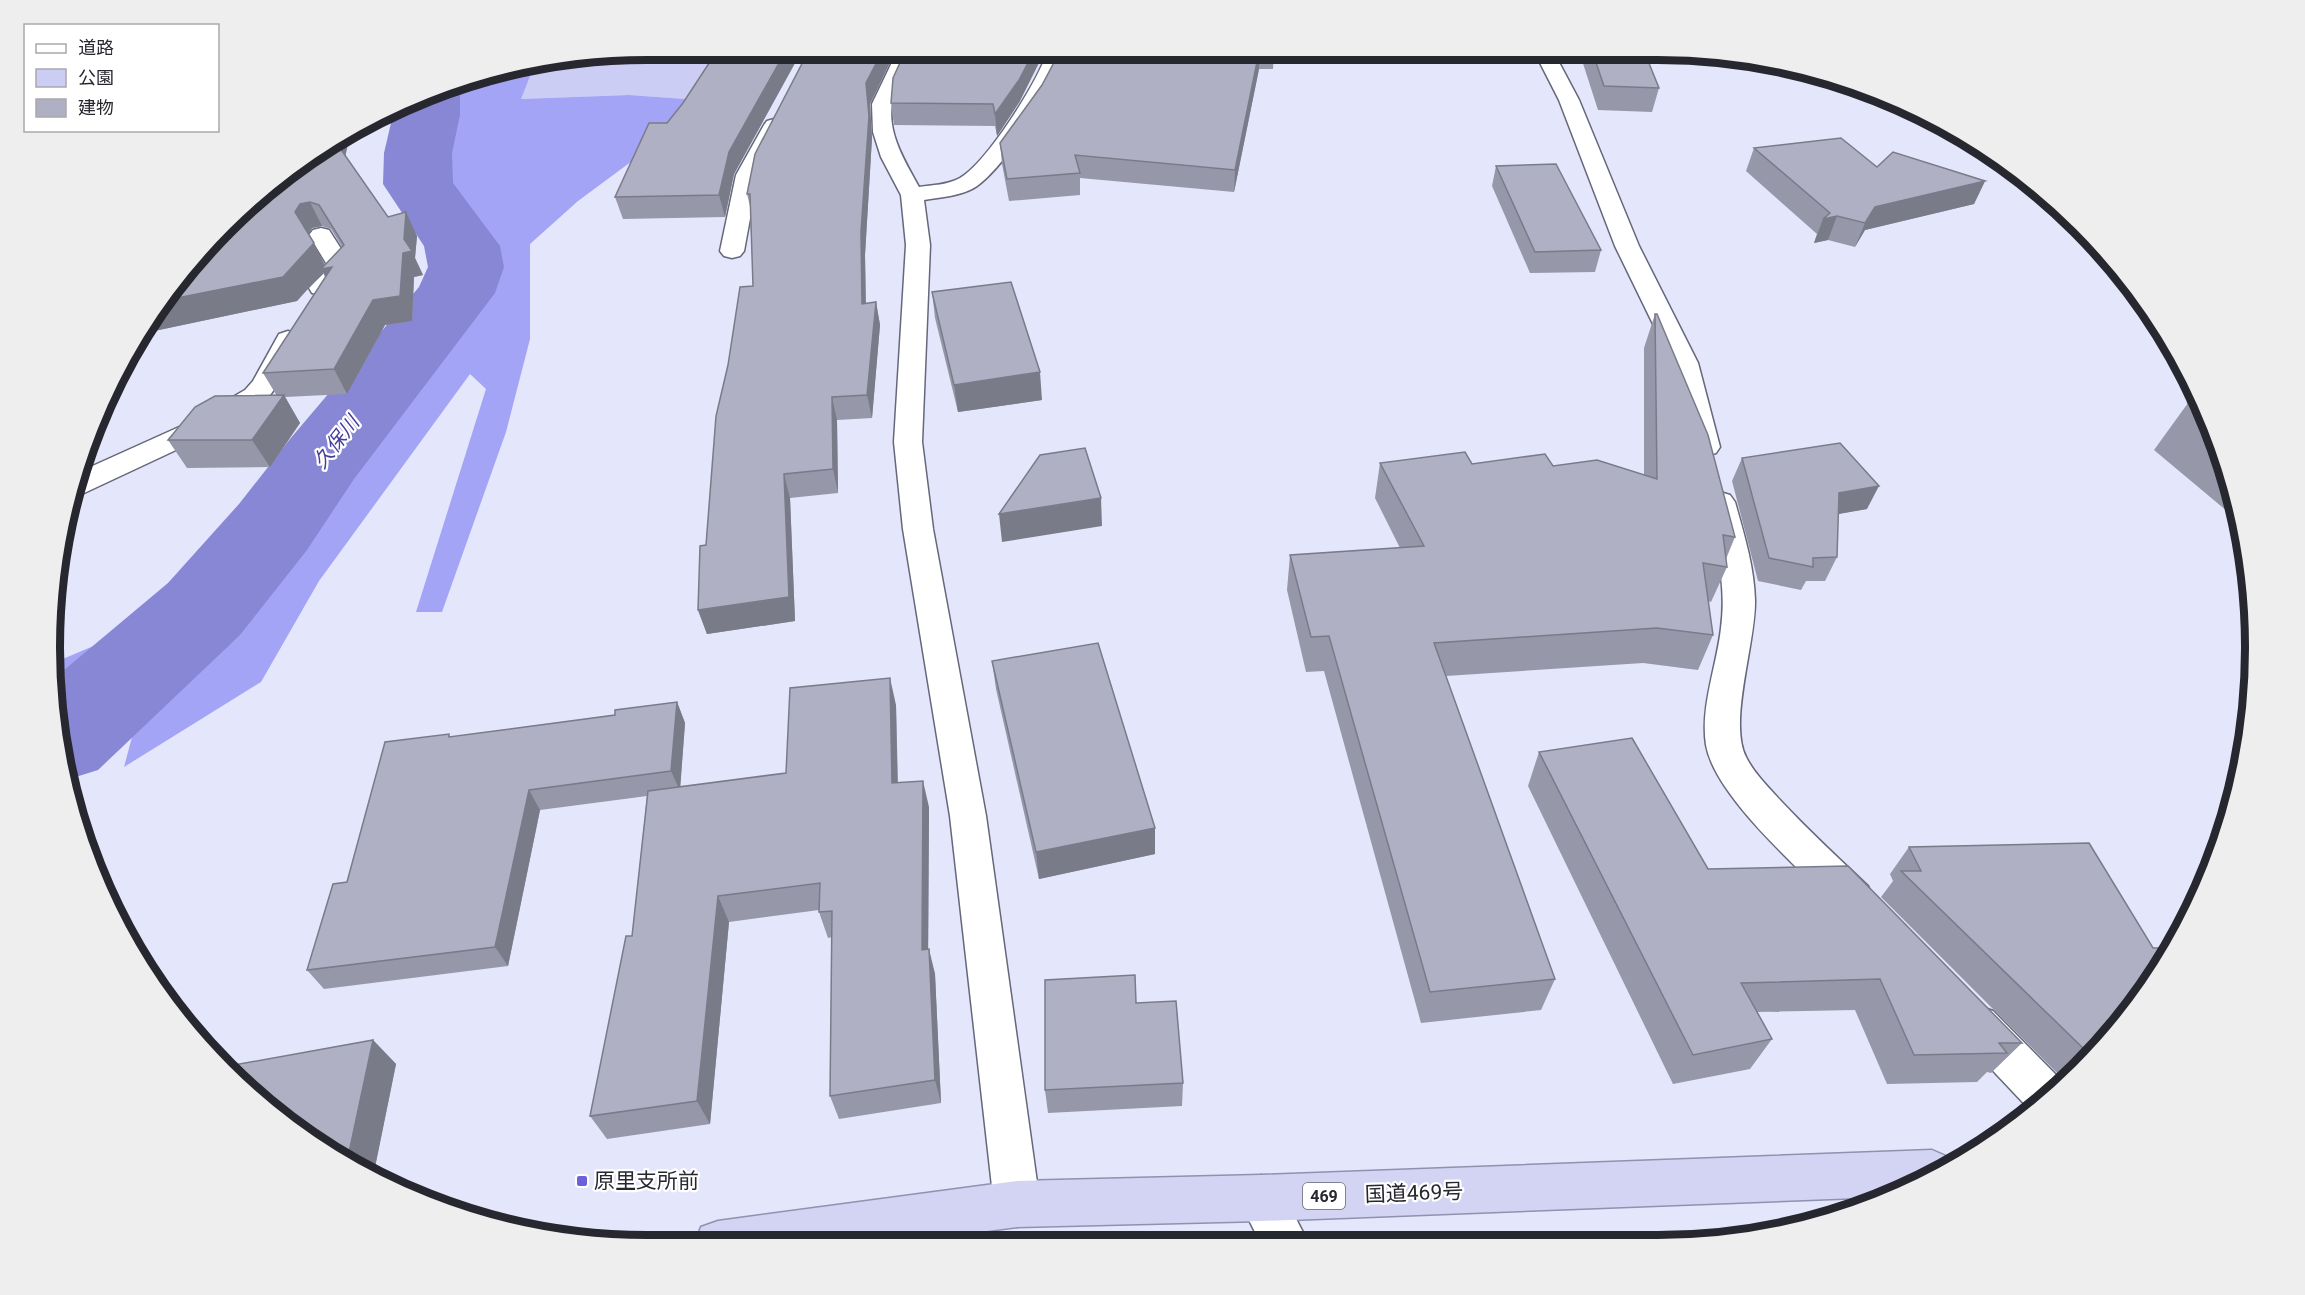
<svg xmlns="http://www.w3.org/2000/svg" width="2305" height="1295" font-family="Roboto,'Noto Sans JP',sans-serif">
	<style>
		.green { fill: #cbcdf5 }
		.forest { fill: #a3a4f6 }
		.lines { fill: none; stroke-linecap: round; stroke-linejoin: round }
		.river { fill: #8787d6; fill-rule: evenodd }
		.minor-casing { stroke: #66677a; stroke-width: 3 }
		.tertiary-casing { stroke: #66677a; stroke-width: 3 }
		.trunk-casing { stroke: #9091ad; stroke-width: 3 }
		.minor { fill: #fff; fill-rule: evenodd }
		.tertiary { fill: #fff; fill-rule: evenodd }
		.trunk { fill: #d3d4f4; fill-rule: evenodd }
		.wall { fill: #9697a9; fill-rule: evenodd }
		.shaded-wall { fill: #7a7b89 }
		.building { fill: #afb0c4; stroke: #7a7b89; stroke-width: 1.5 }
		.poi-dot { fill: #6b61da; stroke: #fff; stroke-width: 2 }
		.labels { text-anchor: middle; stroke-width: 4.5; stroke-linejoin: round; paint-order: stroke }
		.shield { fill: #fff; stroke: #68686d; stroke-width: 1.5 }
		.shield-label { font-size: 16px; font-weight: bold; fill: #27272f }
		.water-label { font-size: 20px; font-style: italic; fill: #463d9b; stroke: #fff }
		.near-poi-label { font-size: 21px; fill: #27272f; stroke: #fff; text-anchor: start }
		.near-street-label { font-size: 21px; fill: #27272f; stroke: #fff }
		.rim { fill: none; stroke: #27272f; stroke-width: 8 }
	</style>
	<rect width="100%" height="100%" fill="#e4e6fb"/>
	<polygon class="green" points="727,54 699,100 629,95 520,99 496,72 569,55"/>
	<polygon class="forest" points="496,72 530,76 521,99 629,95 699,100 647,150 578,201 530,244 530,339 506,432 442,612 416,612 486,389 470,374 319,581 261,682 124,767 135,726 169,674 55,715 51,686 51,664 249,580 297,525 464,313 447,254 393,195 418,97 456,81"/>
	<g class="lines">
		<polygon class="river" points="453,82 460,93 460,115 452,153 453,183 500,246 504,267 495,293 354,479 307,550 240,635 98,770 66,780 61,764 51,681 168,583 239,504 290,439 419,287 428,267 424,246 383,184 384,153 395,106"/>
		<defs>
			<g id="minor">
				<polygon points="1534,51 1553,51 1579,100 1639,246 1698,363 1720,447 1716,453 1706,456 1696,453 1692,447 1672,363 1615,246 1559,100"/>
				<path d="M915,53C909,68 895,90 892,104C887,134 906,163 919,187C932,185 948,185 960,178C988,161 1036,84 1047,53H1067C1055,88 1007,164 977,186C963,196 940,197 924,200L930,245L922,442L933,529L986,816L1040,1204L1033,1220L1017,1227L1001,1220L994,1204L950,816L903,529L894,442L906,245L901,195L881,157L873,132L872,104L896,54Z"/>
				<polygon points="774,119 781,121 784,125 758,175 744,251 740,256 732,258 724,256 720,251 736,175 764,125 767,121"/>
				<path d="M321,228L329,230L354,269C344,283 330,298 312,293L309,288L329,268L309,235L313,230Z"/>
				<polygon points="288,331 297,334 301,339 278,384 265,402 208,435 82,494 69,496 77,473 188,423 245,390 253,381 279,334"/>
				<path d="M1720,492L1730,495L1735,502C1744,534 1754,566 1755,600C1756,642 1728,722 1746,757C1754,773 1768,787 1780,800C1808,830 1838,858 1868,886L1873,898L1868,910L1854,915L1840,910C1803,872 1715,797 1706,745C1700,707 1717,665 1721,628C1727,584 1716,544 1705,502L1710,495Z"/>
				<polygon points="1978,1006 1993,1011 2063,1082 2031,1111 1963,1039 1957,1025 1963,1011"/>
			</g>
			<polygon id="tertiary" points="1261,1175 1277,1182 1308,1242 1260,1242 1238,1198 1245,1182"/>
			<polygon id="trunk" points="1932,1150 1948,1157 1951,1164 1883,1197 1261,1221 1017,1227 897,1243 695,1244 701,1227 718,1221 1017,1181 1261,1175"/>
		</defs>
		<use href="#minor" class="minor-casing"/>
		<use href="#tertiary" class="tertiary-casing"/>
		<use href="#trunk" class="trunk-casing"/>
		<use href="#minor" class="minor"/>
		<use href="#tertiary" class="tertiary"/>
		<use href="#trunk" class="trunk"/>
	</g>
	<g class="wall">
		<polygon points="1579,51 1644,51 1659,88 1652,112 1598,110"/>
		<polygon points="1274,52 1273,69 1259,69 1234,192 1080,178 1080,195 1009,201 1002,164 1000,143 1042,85 1059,53"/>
		<polygon points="715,54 800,54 734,174 725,217 623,219 615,197 667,123 683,103"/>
		<polygon points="807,54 894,54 870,104 872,138 865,255 866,304 876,302 880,325 872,418 837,420 838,493 790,498 795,621 707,634 698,610 706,545 753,286 750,206 747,194"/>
		<polygon points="1020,101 997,136 995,126 894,125 891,103"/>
		<polygon points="1754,148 1877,167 1985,181 1974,204 1865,230 1855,247 1828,240 1814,243 1817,234 1746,171"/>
		<path d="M345,156L388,217L417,236L415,258L423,275L414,277L412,321L385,325L347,394L285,397L300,423L270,467L187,468L168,440L277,396L263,373L325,277L323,272L297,301L140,334L150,315ZM322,226L331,229L342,247L325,265L308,234L312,228Z"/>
		<polygon points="1496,166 1601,250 1595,272 1530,273 1492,186"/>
		<polygon points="932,292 1042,400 958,412 935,318"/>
		<polygon points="1655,314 1735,537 1726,559 1727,567 1711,602 1708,601 1713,635 1698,670 1643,663 1446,676 1555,979 1541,1010 1421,1023 1324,671 1306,672 1287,590 1290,555 1400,548 1375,498 1380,463 1472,464 1553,466 1644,475 1644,348"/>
		<polygon points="2200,401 2235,493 2240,522 2154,450 2188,403"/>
		<polygon points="1742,458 1867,509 1838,514 1837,557 1825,581 1806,581 1801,590 1758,581 1732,481"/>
		<polygon points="992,661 1155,828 1155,854 1039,879 996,689"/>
		<polygon points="677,702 685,723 680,787 786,773 896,705 898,783 929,807 928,949 935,974 941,1103 839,1119 830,1096 832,937 828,938 819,912 819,910 729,922 710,1124 607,1139 590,1116 632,936 647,796 540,810 508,966 324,989 307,970 347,882 451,737 615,715"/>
		<polygon points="1539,752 1708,869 2022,1043 1991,1073 1987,1072 1977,1082 1887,1084 1855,1010 1757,1012 1772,1039 1750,1069 1673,1084 1528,786"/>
		<polygon points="1909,847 2153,948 2170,954 2081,1070 2076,1074 2058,1074 1881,897 1893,881 1890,874"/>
		<polygon points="373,1040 396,1064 373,1177 348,1165 253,1097"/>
		<polygon points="1183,1083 1182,1106 1048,1113 1045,1090"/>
	</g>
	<g class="shaded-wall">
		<polygon points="1259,52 1259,69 1234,192 1235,170"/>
		<polygon points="1033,53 1044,53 1020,101 997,136 995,114"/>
		<polygon points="784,54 800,54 734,174 725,217 719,195 729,152"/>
		<polygon points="881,54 894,54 870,104 872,138 865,255 866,327 862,304 861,232 866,83"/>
		<polygon points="351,131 344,162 334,141"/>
		<polygon points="1985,181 1974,204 1865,230 1855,247 1865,223 1875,207"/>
		<polygon points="310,202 322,226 312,228 307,236 295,212 300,204"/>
		<polygon points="406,212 417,236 415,258 423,275 414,277 412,321 385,325 347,394 334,369 404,239"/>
		<polygon points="1837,216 1828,240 1814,243 1823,219"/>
		<polygon points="314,243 326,268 332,267 334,294 323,272 297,301 140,334 150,315 162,301"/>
		<polygon points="876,302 880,325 872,418 867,395"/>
		<polygon points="1040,372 1042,400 958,412 954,385"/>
		<polygon points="284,395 300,423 270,467 252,440"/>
		<polygon points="832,397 837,420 838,493 833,469"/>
		<polygon points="784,474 790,498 795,621 707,634 698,610"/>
		<polygon points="1879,486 1867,509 1827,516 1839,493"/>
		<polygon points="1101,498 1102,526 1002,542 999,514"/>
		<polygon points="890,678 896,705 898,810 892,783"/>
		<polygon points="677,702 685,723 680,791 671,771"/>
		<polygon points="923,781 929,807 928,975 922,950"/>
		<polygon points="529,790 540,810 508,966 495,947"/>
		<polygon points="1155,828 1155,854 1039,879 1036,852"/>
		<polygon points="718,896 729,922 710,1124 697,1101"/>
		<polygon points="929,949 935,974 941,1103 935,1080"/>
		<polygon points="373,1040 396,1064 373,1177 355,1168 347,1162"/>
	</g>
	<g class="building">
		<polygon points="1592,51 1644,51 1659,88 1604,86"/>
		<polygon points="1259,52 1235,170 1075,155 1080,173 1007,179 1000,143 1042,85 1059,53"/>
		<polygon points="1033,53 1019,80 995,114 993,104 891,103 893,78 904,54"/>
		<polygon points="715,54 784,54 729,152 719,195 615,197 649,123 667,123 683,103"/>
		<polygon points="807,54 881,54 866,83 869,116 861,232 862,304 876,302 867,395 832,397 833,469 784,474 789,597 698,610 700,546 706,545 716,416 728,365 740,287 753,286 750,194 747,194 755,154"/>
		<polygon points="1841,138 1877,167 1893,152 1985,181 1875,207 1865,223 1837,216 1823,219 1830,213 1754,148"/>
		<polygon points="335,141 388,217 406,212 404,239 412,251 403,253 400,296 373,300 334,369 263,373 332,267 321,269 344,245 319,205 310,202 300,204 295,212 314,243 283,277 162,301 224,225 284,173"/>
		<polygon points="1556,164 1601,250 1535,252 1496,166"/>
		<polygon points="1011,282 1040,372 954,385 932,292"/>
		<polygon points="1655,314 1657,314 1708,435 1735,537 1723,535 1727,567 1703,563 1713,635 1657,628 1434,643 1555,979 1430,992 1329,636 1311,637 1290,555 1424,546 1380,463 1465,452 1472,464 1545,454 1553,466 1597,460 1657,479"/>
		<polygon points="284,395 252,440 168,440 195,407 215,396"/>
		<polygon points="2200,401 2207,417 2188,403"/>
		<polygon points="1840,443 1879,486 1839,493 1837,557 1813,558 1813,567 1769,558 1742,458"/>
		<polygon points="1085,448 1101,498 999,514 1040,455"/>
		<polygon points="1098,643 1155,828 1036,852 992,661"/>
		<polygon points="890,678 892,783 923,781 922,950 929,949 935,1080 830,1096 832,911 819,912 820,883 718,896 697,1101 590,1116 626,936 632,936 648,791 786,773 790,688"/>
		<polygon points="677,702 671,771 529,790 495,947 307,970 333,884 347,882 385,742 449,734 449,737 615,715 615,710"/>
		<polygon points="1632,738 1708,869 1848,866 2022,1043 1999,1043 2007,1053 1914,1055 1880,979 1741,983 1772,1039 1693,1055 1539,752"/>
		<polygon points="2089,843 2153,948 2166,948 2170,954 2096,1050 2085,1050 1901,871 1921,871 1909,847"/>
		<polygon points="1135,975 1136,1003 1176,1001 1183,1083 1045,1090 1045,980"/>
		<polygon points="373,1040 347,1162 344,1162 253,1097 223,1067"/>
		<polygon points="1677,1233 1680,1241 1552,1241"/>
	</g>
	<rect class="poi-dot" x="576" y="1175" width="12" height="12" rx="3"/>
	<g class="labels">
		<rect class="shield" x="1303" y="1183" width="42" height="26" rx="4.5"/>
		<g class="shield-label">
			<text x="1324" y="1202">469</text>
		</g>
		<g class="water-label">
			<text transform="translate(336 442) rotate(-52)" y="7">久保川</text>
		</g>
		<g class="near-poi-label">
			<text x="594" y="1188">原里支所前</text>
		</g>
		<g class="near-street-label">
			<text transform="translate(1414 1193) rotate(-2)" y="7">国道469号</text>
		</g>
	</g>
	<path d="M0 0H2305V1295H0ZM647 60H1658A587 587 0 0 1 2245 647V648A587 587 0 0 1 1658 1235H647A587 587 0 0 1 60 648V647A587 587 0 0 1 647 60Z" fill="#eee" fill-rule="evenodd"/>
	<path class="rim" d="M647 60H1658A587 587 0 0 1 2245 647V648A587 587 0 0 1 1658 1235H647A587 587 0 0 1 60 648V647A587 587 0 0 1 647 60Z"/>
	<rect x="24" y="24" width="195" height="108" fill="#ffffff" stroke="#a9a9ac" stroke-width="1.5"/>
	<rect x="36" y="44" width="30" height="9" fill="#ffffff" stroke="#a9a9ac" stroke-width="1.5"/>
	<text x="78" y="54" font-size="18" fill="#27272f">道路</text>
	<rect x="36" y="69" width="30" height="18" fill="#cbcdf5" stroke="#a9a9ac" stroke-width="1.5"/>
	<text x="78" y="84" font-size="18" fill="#27272f">公園</text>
	<rect x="36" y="99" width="30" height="18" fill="#afb0c4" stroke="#a9a9ac" stroke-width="1.5"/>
	<text x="78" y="114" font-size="18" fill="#27272f">建物</text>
</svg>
